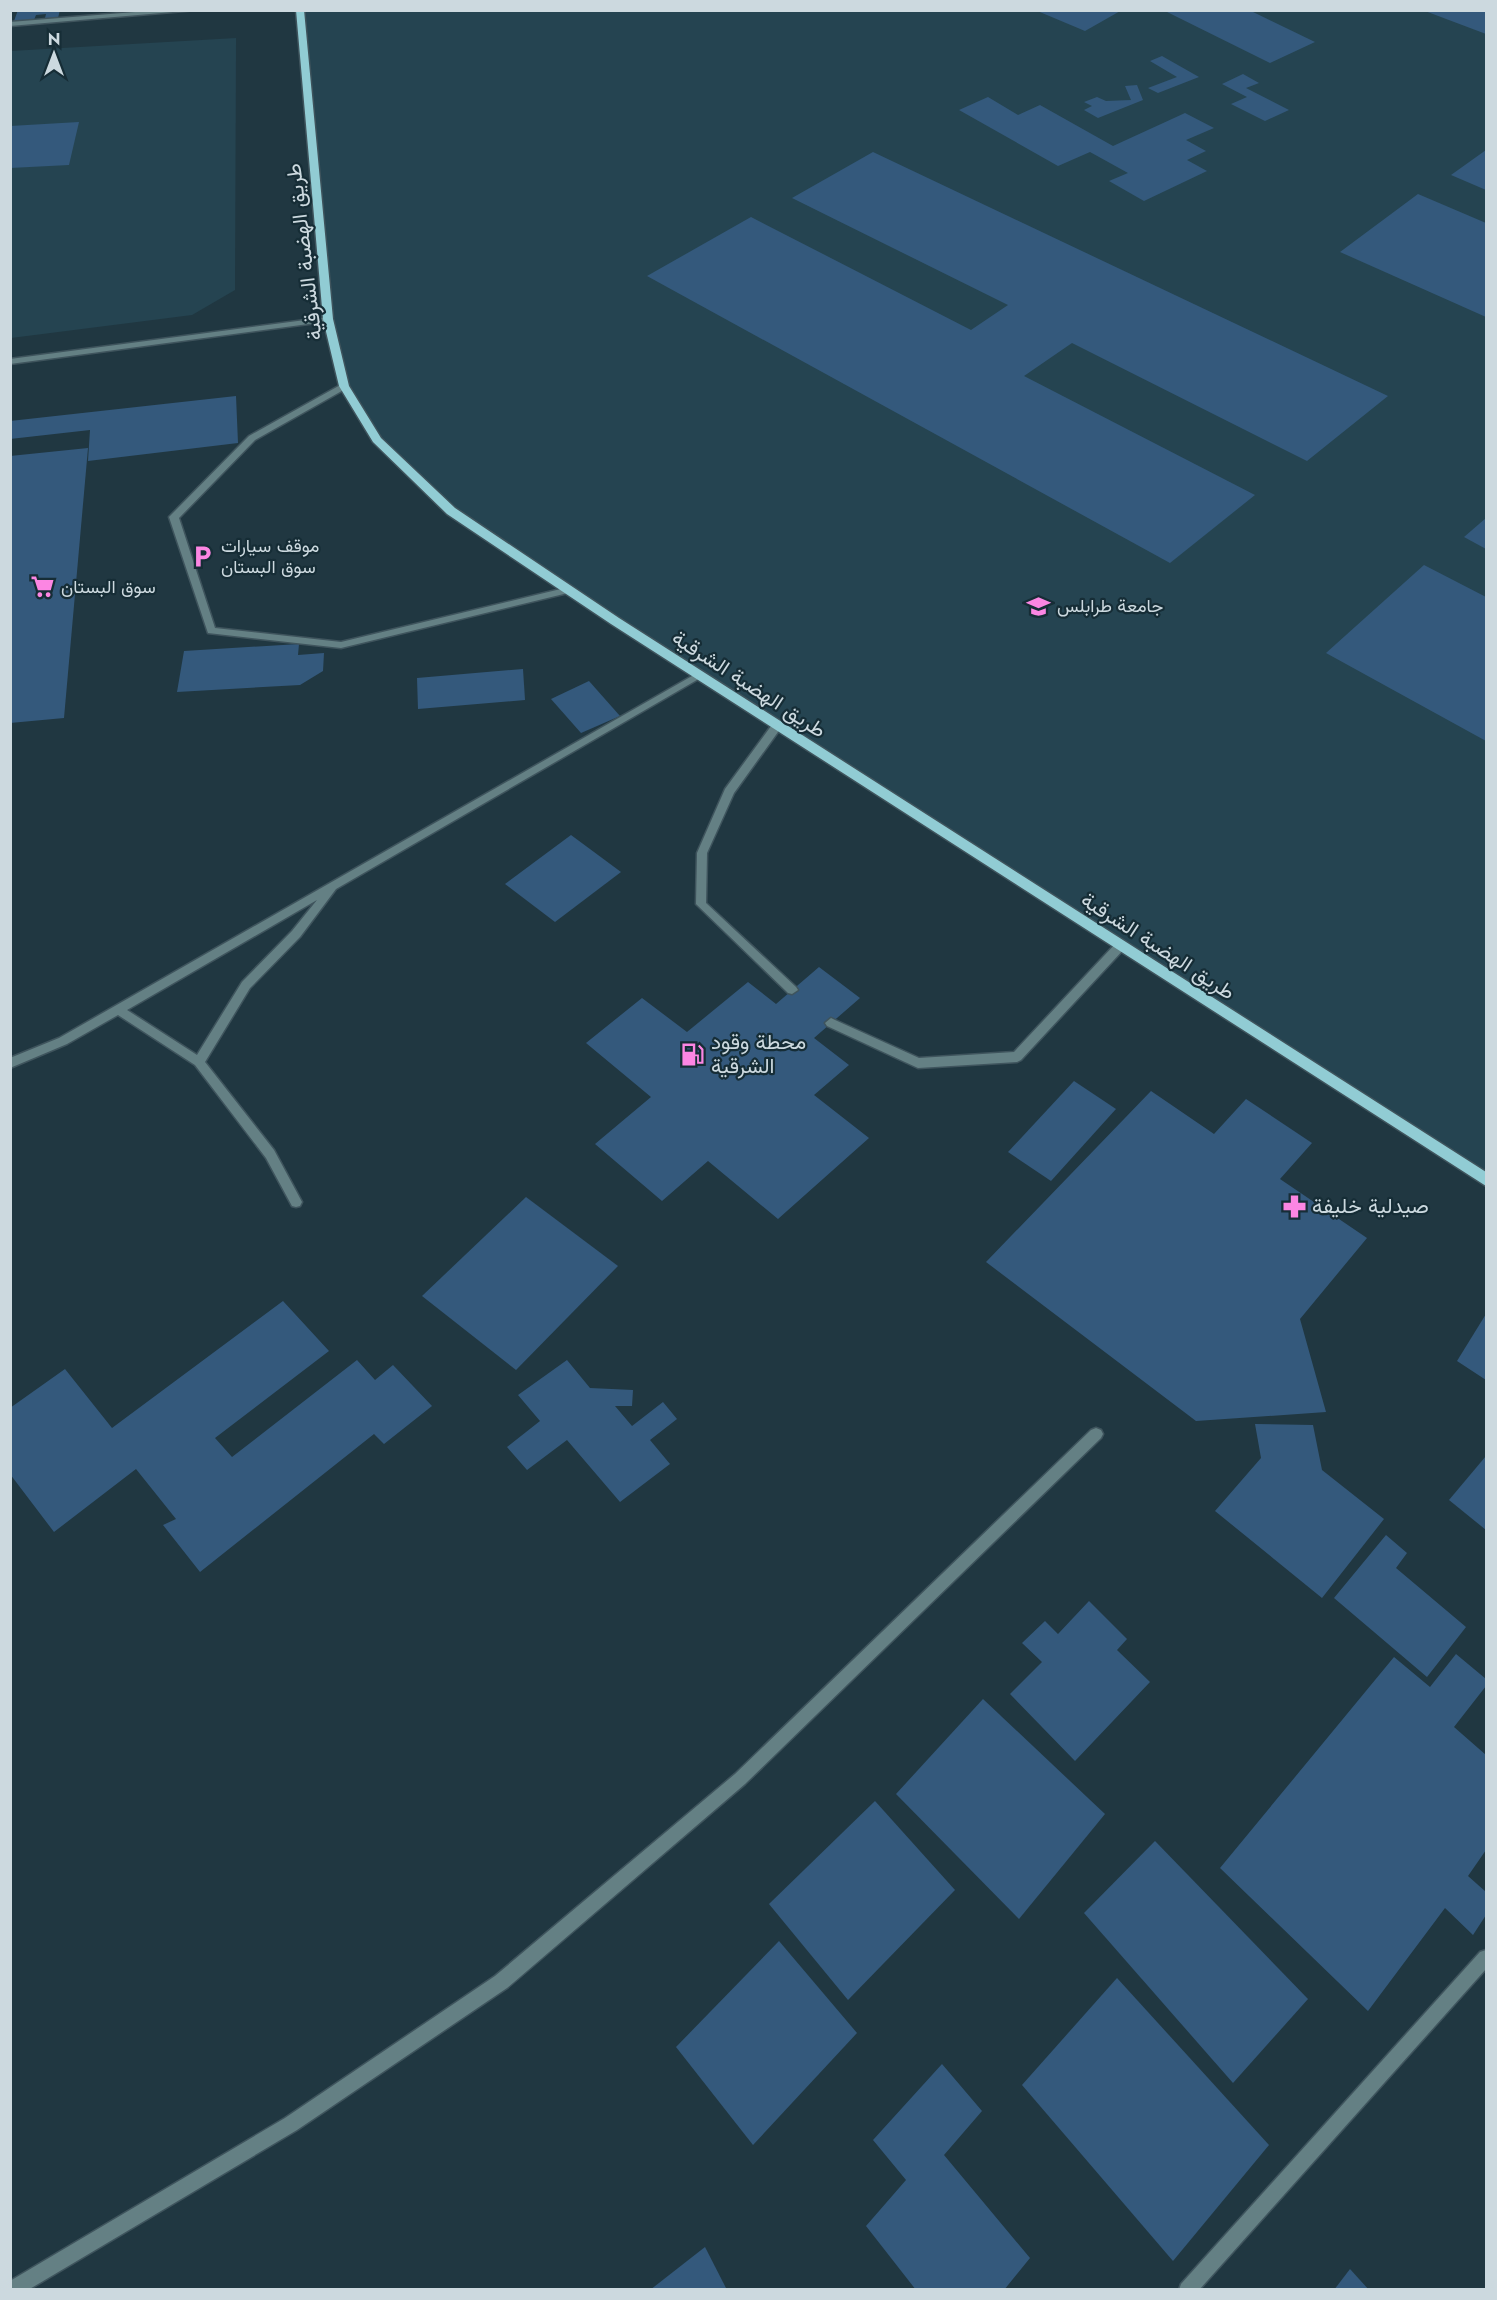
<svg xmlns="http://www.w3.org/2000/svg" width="1497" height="2300" font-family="Jost,Vazirmatn,sans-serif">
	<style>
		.built { fill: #254451 }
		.building { fill: #34597c }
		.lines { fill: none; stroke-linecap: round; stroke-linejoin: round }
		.lane-casing { stroke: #3f545d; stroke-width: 3 }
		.street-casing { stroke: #3f545d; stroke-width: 3 }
		.primary-casing { stroke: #3f545d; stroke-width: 3 }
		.lane { fill: #648084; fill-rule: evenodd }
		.street { fill: #648084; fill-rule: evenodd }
		.primary { fill: #91ccd4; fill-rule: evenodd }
		.labels { text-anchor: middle; stroke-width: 4.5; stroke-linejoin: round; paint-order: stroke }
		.far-poi-label { font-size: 18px; fill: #ccd9df; stroke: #162d36; text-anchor: start }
		.street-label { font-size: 21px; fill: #ccd9df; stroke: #162d36 }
		.poi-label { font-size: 21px; fill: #ccd9df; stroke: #162d36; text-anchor: start }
	</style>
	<rect width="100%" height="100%" fill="#203741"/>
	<g class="built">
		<polygon points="300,11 1486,11 1486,1180 451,511 377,440 344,386 328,319"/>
		<polygon points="236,38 235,290 192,315 11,338 11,51"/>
	</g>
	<g class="building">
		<polygon points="18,10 60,10 58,18 45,18 46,14 36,15 34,20 14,21"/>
		<polygon points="1035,10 1122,10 1085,31"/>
		<polygon points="1163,10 1249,10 1315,42 1270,63"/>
		<polygon points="1425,10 1486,10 1486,34 1425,11"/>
		<polygon points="1162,56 1199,77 1158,93 1148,88 1177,77 1150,61"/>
		<polygon points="1243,74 1259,83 1246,88 1289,110 1265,121 1231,104 1247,97 1222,84"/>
		<polygon points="1137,85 1143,100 1098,118 1084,110 1092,106 1084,102 1097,97 1106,101 1131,100 1125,86"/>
		<polygon points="988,97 1018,115 1040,105 1113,146 1185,113 1214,128 1186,140 1206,151 1187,160 1207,171 1144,201 1109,181 1128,173 1090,152 1058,166 959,110"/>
		<polygon points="79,122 69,165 10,168 10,126"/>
		<polygon points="1486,150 1486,190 1451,175"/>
		<polygon points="873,152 1388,396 1307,461 1072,343 1024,376 1255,495 1170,563 647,276 751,217 971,330 1008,305 792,198"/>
		<polygon points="1418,194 1486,223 1486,317 1340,252"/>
		<polygon points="236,396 238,443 88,461 90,430 10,439 10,421"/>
		<polygon points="88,448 64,718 10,723 10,456"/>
		<polygon points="1486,518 1486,549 1464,537"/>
		<polygon points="1424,565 1486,597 1486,741 1326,653"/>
		<polygon points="299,644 298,655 324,653 323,671 300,685 177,692 184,651"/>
		<polygon points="523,669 525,700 418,709 417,678"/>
		<polygon points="589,681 620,716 581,733 551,699"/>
		<polygon points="571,835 621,872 555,922 505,884"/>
		<polygon points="819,967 860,998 814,1038 849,1065 814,1095 869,1138 778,1219 708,1161 662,1201 595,1144 651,1097 586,1043 642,998 687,1032 748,982 776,1004"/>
		<polygon points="1074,1081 1116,1109 1051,1181 1008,1152"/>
		<polygon points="1151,1091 1214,1134 1246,1099 1312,1143 1280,1179 1367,1238 1300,1319 1326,1412 1196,1421 986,1262"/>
		<polygon points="526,1197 618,1266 516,1370 422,1296"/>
		<polygon points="283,1301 329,1351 215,1438 232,1457 357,1360 375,1380 393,1365 432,1406 384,1444 374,1434 200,1572 163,1525 176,1519 136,1469 54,1532 10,1474 10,1408 65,1369 112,1428"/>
		<polygon points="1486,1314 1486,1380 1457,1361"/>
		<polygon points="567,1360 590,1388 633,1390 632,1406 615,1406 632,1426 663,1402 677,1419 650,1440 670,1464 620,1502 567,1440 527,1470 507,1447 540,1421 518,1395"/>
		<polygon points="1255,1424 1313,1425 1322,1470 1384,1519 1322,1598 1215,1511 1261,1458"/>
		<polygon points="1486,1456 1486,1530 1449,1500"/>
		<polygon points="1386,1535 1407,1553 1396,1568 1466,1627 1427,1677 1334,1598"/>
		<polygon points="1089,1601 1127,1639 1117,1650 1150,1682 1075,1761 1010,1694 1042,1662 1022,1643 1045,1621 1058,1634"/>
		<polygon points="1456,1654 1486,1679 1486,1686 1454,1727 1486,1755 1486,1850 1468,1876 1486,1892 1486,1915 1473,1935 1445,1908 1368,2011 1220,1868 1394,1657 1430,1687"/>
		<polygon points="983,1699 1105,1814 1019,1919 896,1794"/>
		<polygon points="875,1801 955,1890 848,2000 769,1904"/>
		<polygon points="1155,1841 1308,1999 1233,2083 1084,1913"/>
		<polygon points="779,1941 857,2033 753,2145 676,2047"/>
		<polygon points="1117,1978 1269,2145 1173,2261 1022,2085"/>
		<polygon points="942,2064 982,2111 944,2155 1030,2258 1004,2290 916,2290 866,2226 906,2180 873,2140"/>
		<polygon points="705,2247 727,2290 650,2290"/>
		<polygon points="1350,2269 1369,2290 1334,2290"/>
	</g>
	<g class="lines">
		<defs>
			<g id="lane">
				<polygon points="344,383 348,386 347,388 255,440 179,518 215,628 341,642 569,587 572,588 572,592 341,648 208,633 169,517 249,436"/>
				<polygon points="778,721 783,725 734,793 707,853 706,903 796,987 798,990 792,994 788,993 696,904 697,853 725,789 774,722"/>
				<polygon points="1121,941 1125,942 1127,945 1125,948 1021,1060 1017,1062 918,1068 827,1026 825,1023 831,1018 835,1020 919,1058 1014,1052 1117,942"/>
			</g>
			<g id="street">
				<polygon points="160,10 196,10 10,26 10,22"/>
				<polygon points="328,317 331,317 331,321 10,364 10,359"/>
				<path d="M699,672L702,673V677L336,889L300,937L250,988L205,1062L274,1150L302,1202L300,1206L296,1207L292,1206L266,1158L195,1065L118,1015L67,1044L10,1068V1058L59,1038ZM317,900L292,931L242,982L197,1055L127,1010Z"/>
				<polygon points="1096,1428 1101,1430 1103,1434 1101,1438 745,1784 507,1988 297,2130 28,2290 10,2290 10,2281 285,2118 495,1976 735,1774 1091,1430"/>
				<polygon points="1486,1950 1486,1969 1199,2290 1179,2290 1181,2284 1480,1952"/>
			</g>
			<polygon id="primary" points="296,10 304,10 333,319 349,386 381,438 455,508 619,618 1486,1172 1486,1186 611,624 447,514 373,442 339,386 323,319"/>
		</defs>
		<use href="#lane" class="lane-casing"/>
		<use href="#street" class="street-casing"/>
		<use href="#primary" class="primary-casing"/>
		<use href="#lane" class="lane"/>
		<use href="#street" class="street"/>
		<use href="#primary" class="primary"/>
	</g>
	<defs>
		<symbol id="parking-bare" viewBox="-9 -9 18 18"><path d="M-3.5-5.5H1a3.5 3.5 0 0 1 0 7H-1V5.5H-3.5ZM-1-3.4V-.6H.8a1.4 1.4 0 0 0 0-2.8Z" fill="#fc86e3" stroke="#162d36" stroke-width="2.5" paint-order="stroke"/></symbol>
		<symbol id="supermarket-bare" viewBox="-9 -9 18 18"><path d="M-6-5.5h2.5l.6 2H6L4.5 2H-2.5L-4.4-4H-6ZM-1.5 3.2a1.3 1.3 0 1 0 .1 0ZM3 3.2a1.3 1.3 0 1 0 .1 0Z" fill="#fc86e3" stroke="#162d36" stroke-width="2.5" paint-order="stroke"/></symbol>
		<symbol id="university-bare" viewBox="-9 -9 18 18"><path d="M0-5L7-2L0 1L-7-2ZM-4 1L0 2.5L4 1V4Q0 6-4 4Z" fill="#fc86e3" stroke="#162d36" stroke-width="2.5" paint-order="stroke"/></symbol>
		<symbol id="fuel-bare" viewBox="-9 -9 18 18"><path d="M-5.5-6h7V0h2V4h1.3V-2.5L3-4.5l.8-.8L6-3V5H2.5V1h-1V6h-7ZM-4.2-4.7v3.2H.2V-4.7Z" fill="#fc86e3" stroke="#162d36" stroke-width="2.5" paint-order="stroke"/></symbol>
		<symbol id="pharmacy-bare" viewBox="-9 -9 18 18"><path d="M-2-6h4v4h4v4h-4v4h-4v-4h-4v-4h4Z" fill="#fc86e3" stroke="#162d36" stroke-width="2.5" paint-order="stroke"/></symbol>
	</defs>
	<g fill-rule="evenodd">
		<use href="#parking-bare" x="186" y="540" width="33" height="33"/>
		<use href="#supermarket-bare" x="26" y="570" width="33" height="33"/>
		<use href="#university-bare" x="1022" y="590" width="33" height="33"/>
		<use href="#fuel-bare" x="676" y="1038" width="33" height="33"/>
		<use href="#pharmacy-bare" x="1278" y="1190" width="33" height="33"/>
	</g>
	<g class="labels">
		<g class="far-poi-label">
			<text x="221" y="552">موقف سيارات<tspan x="221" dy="21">سوق البستان</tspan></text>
			<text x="61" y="593">سوق البستان</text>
			<text x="1057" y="612">جامعة طرابلس</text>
		</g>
		<g class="street-label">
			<text transform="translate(304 252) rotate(-97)" y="7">طريق الهضبة الشرقية</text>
			<text transform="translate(749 684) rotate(33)" y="7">طريق الهضبة الشرقية</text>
			<text transform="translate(1158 946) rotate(33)" y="7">طريق الهضبة الشرقية</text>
		</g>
		<g class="poi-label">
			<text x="711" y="1049">محطة وقود<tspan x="711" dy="24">الشرقية</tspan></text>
			<text x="1312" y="1213">صيدلية خليفة</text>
		</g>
	</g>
	<rect width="1497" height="2300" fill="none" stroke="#ccd9df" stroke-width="24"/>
	<g transform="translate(54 54)" stroke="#162d36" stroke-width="4.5" paint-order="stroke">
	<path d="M0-4.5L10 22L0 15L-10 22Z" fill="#ccd9df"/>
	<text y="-9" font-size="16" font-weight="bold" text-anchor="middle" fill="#ccd9df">N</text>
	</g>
</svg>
